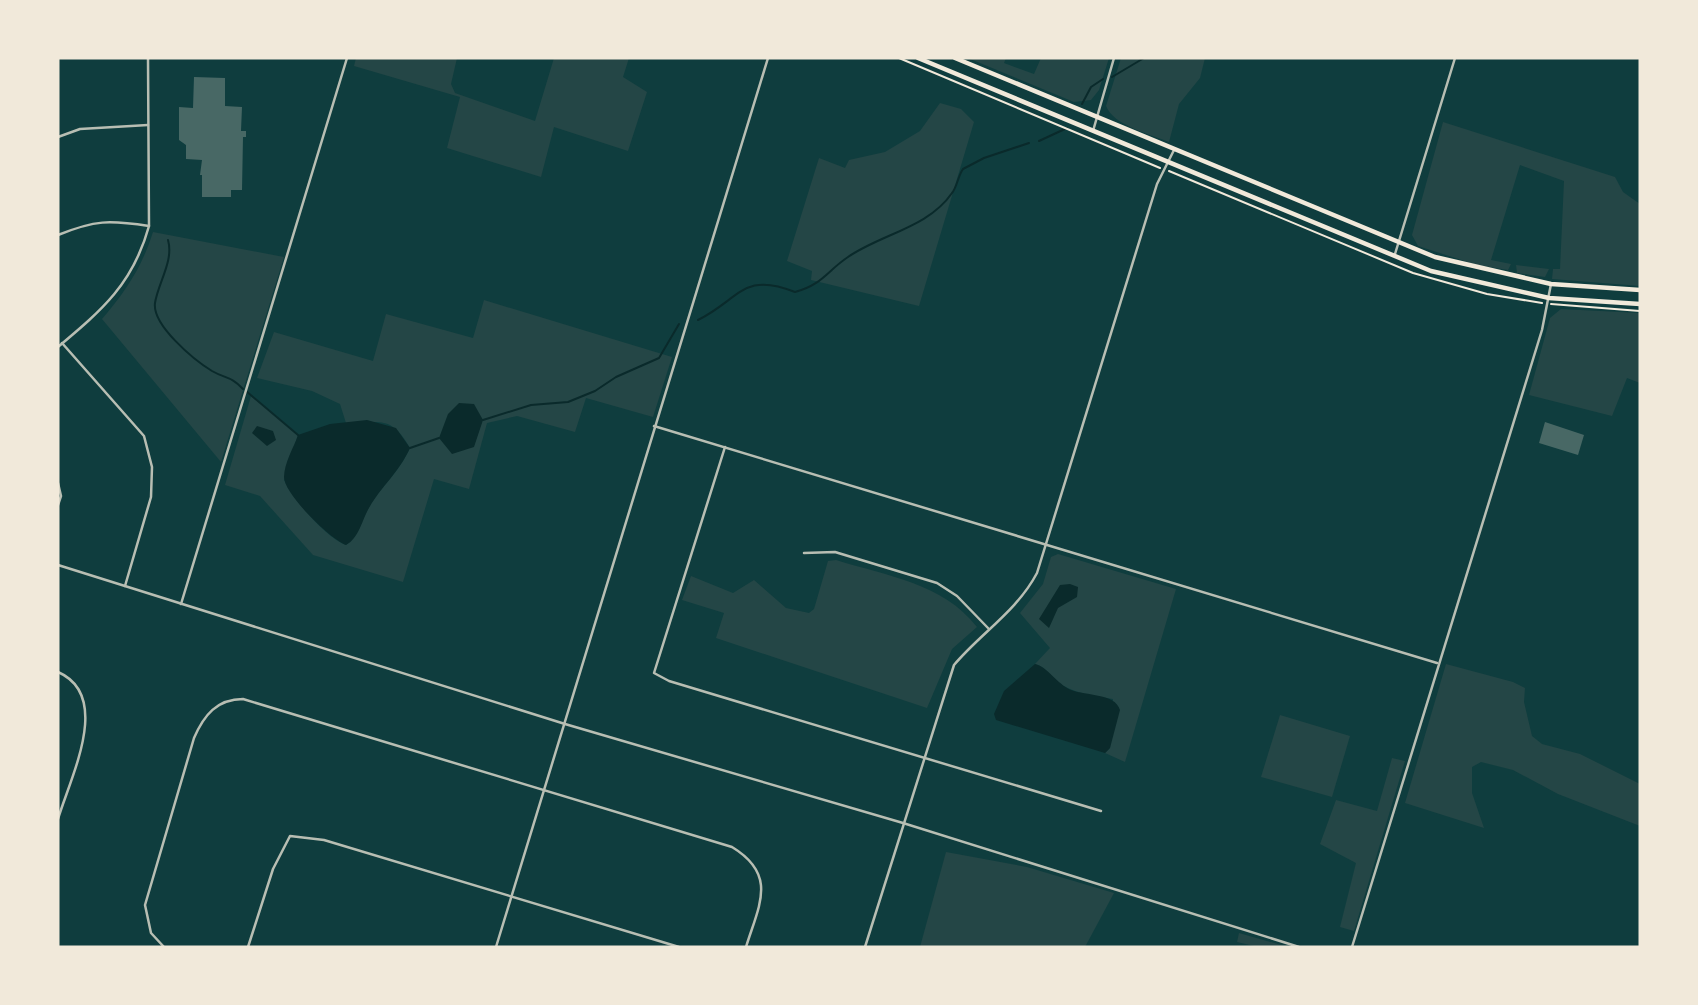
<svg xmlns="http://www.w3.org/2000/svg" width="1698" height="1005" font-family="Montserrat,sans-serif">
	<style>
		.green { fill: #244646 }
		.water { fill: #0a2a2b }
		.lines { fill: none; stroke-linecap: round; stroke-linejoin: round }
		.stream { stroke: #0a2a2b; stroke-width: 2 }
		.building { fill: #486865 }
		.path { stroke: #f1e9da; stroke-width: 2 }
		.minor { stroke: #b8beb3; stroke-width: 2.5 }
		.primary { stroke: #f1e9da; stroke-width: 4.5 }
	</style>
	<rect width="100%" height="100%" fill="#0f3d3e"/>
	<g class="green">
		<polygon points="356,58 457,58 451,84 455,93 535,121 554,58 629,58 623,77 647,92 628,151 554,127 541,177 447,148 460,97 354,66"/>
		<polygon points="968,58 1006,58 1004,63 1034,74 1041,58 1109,58 1099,90 1091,100 1074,102"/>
		<path d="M1121,58H1205L1200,78L1179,104L1169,142C1150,134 1114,126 1106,106Z"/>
		<polygon points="940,103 961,109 974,122 919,306 811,280 812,271 787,261 819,158 845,168 849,160 885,152 920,131"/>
		<polygon points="1443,122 1615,177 1623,192 1640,204 1640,286 1552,279 1553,269 1560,269 1564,181 1520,165 1491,260 1511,264 1508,270 1477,265 1418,246 1412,235"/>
		<path d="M153,232L284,257L221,462L102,319C126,291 142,267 153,232Z"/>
		<polygon points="1516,265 1549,269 1545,277 1517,273"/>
		<path d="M484,300L672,357L653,417L586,398L575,432L517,416L487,423L469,489L434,479L403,582L313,555L260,496L225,485L251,396L298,435L284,480C294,500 325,537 346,545C359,535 361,521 369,507C382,485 398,474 410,448C390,413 378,424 346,423L340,404L312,391L257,378L274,332L373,361L386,314L473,338Z"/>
		<polygon points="1561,309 1640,313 1640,383 1627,378 1612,416 1529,395 1550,318"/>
		<path d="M1058,554L1176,589L1125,762L1105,753L1110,748L1113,699C1095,696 1077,694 1062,685C1052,679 1046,666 1035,664L1050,648L1020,613L1043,584L1051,557Z"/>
		<path d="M836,560C887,576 943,583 977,627L952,649L927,708L716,638L724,613L682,600L691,576L733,593L754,580L786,608L809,613L814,609L828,561Z"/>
		<polygon points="1446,664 1513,682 1525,688 1524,702 1532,736 1542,744 1580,754 1640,784 1640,826 1558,794 1513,770 1481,762 1472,767 1472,793 1484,828 1405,803"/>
		<polygon points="1280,715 1350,736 1332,797 1261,777"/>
		<polygon points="1392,758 1405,761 1354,931 1340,927 1356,863 1320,844 1336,800 1377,811"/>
		<polygon points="946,852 1027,867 1114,893 1085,947 920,947"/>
		<polygon points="1239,933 1288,947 1258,947 1237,942"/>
	</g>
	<g class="water">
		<polygon points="459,403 474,404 483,420 474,447 452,454 439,438 448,414"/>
		<path d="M367,420L396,428L410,448C398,474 382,485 369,508C362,520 359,538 346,545C330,539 284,494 284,477C284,463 294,447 298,435L330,424Z"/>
		<polygon points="257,426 273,431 276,440 267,446 252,433"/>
		<polygon points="1070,584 1078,587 1077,597 1058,608 1049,628 1039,619 1060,585"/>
		<path d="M1035,664C1048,667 1057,684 1071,690C1086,696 1115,693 1120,710L1110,748L1105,753L996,720L994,714L1004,691Z"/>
	</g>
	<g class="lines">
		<g class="stream">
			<polyline points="1637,58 1640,59"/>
			<polyline points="1112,77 1144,58"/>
			<polyline points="1082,104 1091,87 1103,79"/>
			<polyline points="1039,141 1067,128"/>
			<path d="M168,240C174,261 158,283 155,303C152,325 194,360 212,371C226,379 231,376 243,389"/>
			<path d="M698,320C740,299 743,271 795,292C822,285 827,271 848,257C881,234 928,228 952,193C957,187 958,176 963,169L984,158L1029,143"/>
			<polyline points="246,391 298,435"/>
			<polyline points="483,420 531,405 568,402 595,391 616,377 659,358 679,324"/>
			<polyline points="410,448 439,438"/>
		</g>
	</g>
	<g class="building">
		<polygon points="194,77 225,78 225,106 242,107 241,131 246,131 246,137 243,137 242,190 231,190 231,197 202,197 202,175 200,175 202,160 186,159 186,145 179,140 179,107 193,108"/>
		<polygon points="1545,422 1584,435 1578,455 1539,443"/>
	</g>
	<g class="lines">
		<g class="path">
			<polyline points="899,58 1160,168"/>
			<polyline points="1169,171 1413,273 1487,294 1542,303"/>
			<polyline points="1551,304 1640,311"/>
		</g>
		<g class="minor">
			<polyline points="1093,131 1114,58"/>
			<polyline points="58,137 80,129 148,125"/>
			<path d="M58,235C95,220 109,220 149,226"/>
			<polyline points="1395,254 1455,58"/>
			<polyline points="62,343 144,436 152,467 151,497 125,586"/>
			<path d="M58,347C102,310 133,284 149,226L148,58"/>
			<polyline points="654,426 1437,663"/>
			<polyline points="725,447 654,673 669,681 1101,811"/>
			<polyline points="58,483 61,496 58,505"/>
			<polyline points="804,553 835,552 937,583 957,596 988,628"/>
			<polyline points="58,565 565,724 903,823 1299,947"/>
			<polyline points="181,604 347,58"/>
			<path d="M58,672C113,696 70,778 58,819"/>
			<path d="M164,947L151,933L145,905L194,738C204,715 217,699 243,699L732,847C778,875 759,905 746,947"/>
			<polyline points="248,947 273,869 290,836 324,840 679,947"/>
			<polyline points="496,947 768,58"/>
			<path d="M865,947L954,665C981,633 1017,611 1037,573L1157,184L1174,150"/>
			<polyline points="1352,947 1542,330 1551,284"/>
		</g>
		<g class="primary">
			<polyline points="918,58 1431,271 1549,298 1640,304"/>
			<polyline points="955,58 1435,257 1551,284 1640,290"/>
		</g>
	</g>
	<rect width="1698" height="1005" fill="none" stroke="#f1e9da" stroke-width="119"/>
</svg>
